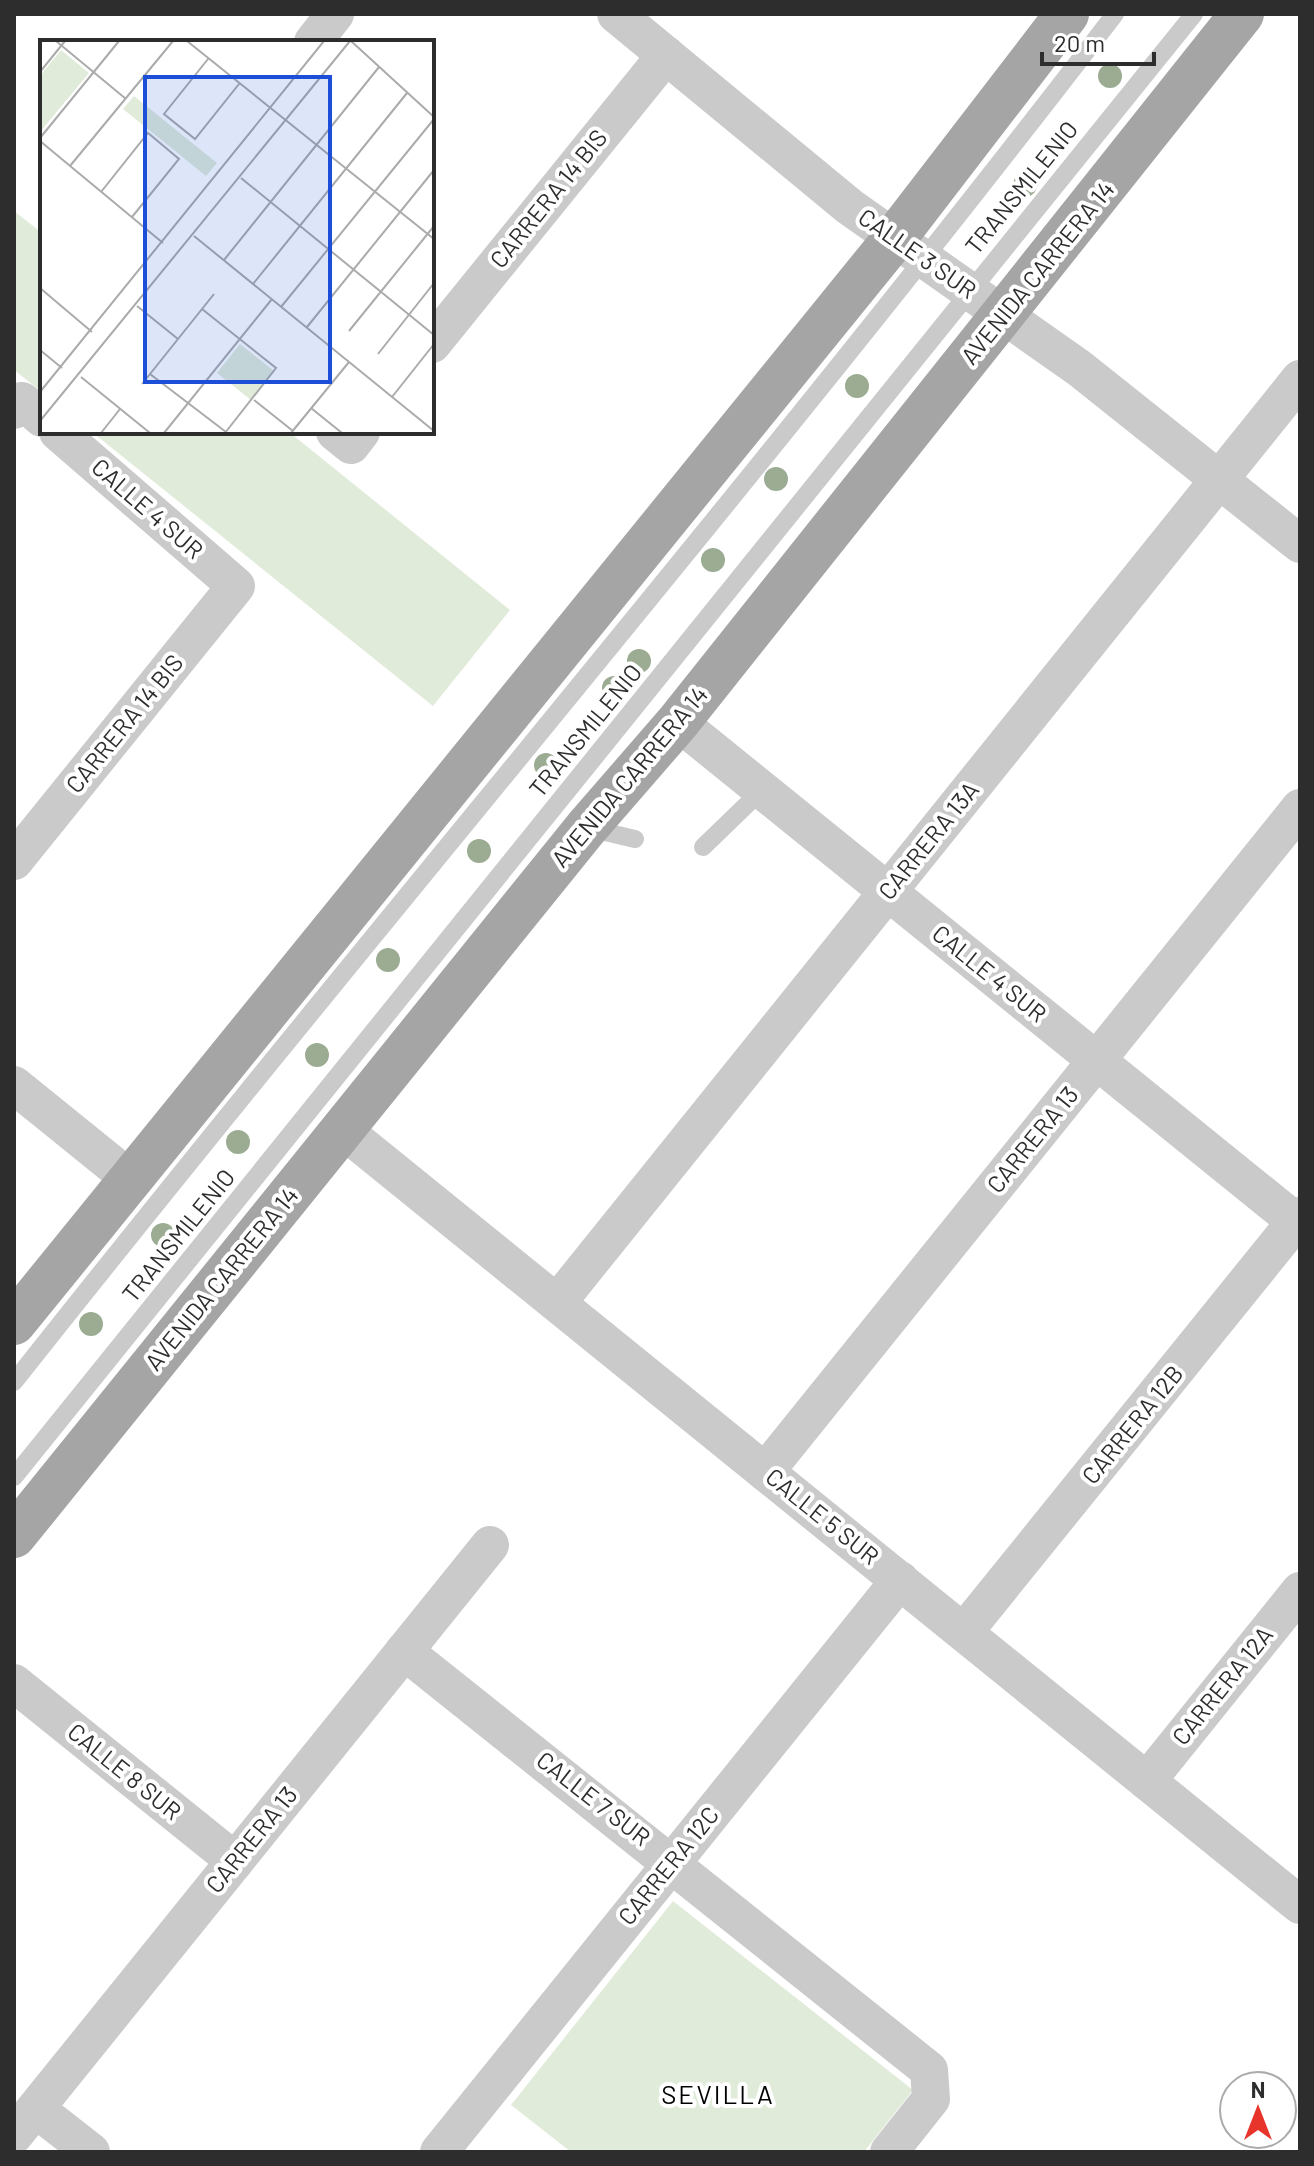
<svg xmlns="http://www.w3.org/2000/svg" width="1314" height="2166" font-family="Barlow,sans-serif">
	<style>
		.green { fill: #e1ebda }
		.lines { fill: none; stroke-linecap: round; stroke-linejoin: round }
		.lane { stroke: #cacaca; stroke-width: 18 }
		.street { stroke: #cacaca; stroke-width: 38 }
		.primary { stroke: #a5a5a5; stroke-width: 44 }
		.tree { fill: #9bac93 }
		.labels { text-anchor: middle; stroke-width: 8; stroke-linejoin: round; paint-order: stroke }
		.street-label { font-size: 24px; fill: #2d2d2d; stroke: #fff }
		.neighbourhood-label { font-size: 26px; letter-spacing: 2px; fill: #000; stroke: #fff }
		.inset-road { fill: none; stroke: #ababab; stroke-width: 2 }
		.view { fill: #1d4ed8; fill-opacity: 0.15; stroke: #1d4ed8; stroke-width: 4 }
		.inset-edge { fill: none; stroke: #2d2d2d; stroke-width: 4 }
	</style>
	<rect width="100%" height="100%" fill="#fff"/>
	<g class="green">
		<polygon points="14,211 42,233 42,392 14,370"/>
		<polygon points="92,432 289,432 510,610 433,706"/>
		<polygon points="673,1901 913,2090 864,2152 571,2152 511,2105"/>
	</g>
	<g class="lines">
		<g class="lane">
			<polyline points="588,828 635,839"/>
			<polyline points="703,847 761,791"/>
			<path d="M14,1382C377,923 759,478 1115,14"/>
			<polyline points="14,1477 1194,14"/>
		</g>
		<g class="street">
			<polyline points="616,14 850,207 1079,368 1300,544"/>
			<polyline points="313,42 335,14"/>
			<polyline points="432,344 666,55"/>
			<polyline points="14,410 22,401 42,418"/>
			<polyline points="335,432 351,445 361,432"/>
			<polyline points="678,722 1300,1225"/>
			<polyline points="14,861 236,586 58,432"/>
			<polyline points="14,1085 129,1178"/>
			<polyline points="343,1130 1300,1905"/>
			<polyline points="557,1303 1300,379"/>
			<polyline points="765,1472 1300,808"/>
			<polyline points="964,1632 1300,1216"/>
			<polyline points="404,1651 929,2070 931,2099 889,2152"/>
			<polyline points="14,1683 235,1861"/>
			<polyline points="1147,1781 1300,1591"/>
			<polyline points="36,2109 91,2152"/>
			<polyline points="14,2135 490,1545"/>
			<polyline points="439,2152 900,1580"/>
		</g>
		<g class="primary">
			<polyline points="14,1323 894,239 1067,14"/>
			<polyline points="14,1536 586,828 678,722 1242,14"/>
		</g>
	</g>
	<g class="tree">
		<circle cx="1110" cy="76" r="12"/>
		<circle cx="1025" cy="185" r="12"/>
		<circle cx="857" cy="386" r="12"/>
		<circle cx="776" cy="479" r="12"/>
		<circle cx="713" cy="560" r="12"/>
		<circle cx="639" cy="661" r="12"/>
		<circle cx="614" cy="688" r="12"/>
		<circle cx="546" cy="765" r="12"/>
		<circle cx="479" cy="851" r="12"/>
		<circle cx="388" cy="960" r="12"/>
		<circle cx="317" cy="1055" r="12"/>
		<circle cx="238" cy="1142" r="12"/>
		<circle cx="163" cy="1235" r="12"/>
		<circle cx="91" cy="1324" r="12"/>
	</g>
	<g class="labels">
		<g class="street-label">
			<text transform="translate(1022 188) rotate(-51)" y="8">TRANSMILENIO</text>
			<text transform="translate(549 199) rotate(-51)" y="8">CARRERA 14 BIS</text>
			<text transform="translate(917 254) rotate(35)" y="8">CALLE 3 SUR</text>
			<text transform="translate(1038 273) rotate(-51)" y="8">AVENIDA CARRERA 14</text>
			<text transform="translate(147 509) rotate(41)" y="8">CALLE 4 SUR</text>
			<text transform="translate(125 724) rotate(-51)" y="8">CARRERA 14 BIS</text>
			<text transform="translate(586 731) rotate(-51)" y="8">TRANSMILENIO</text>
			<text transform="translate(630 777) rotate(-50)" y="8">AVENIDA CARRERA 14</text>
			<text transform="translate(929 841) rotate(-51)" y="8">CARRERA 13A</text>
			<text transform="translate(989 974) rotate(39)" y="8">CALLE 4 SUR</text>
			<text transform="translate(1033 1140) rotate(-51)" y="8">CARRERA 13</text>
			<text transform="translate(179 1236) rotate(-51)" y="8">TRANSMILENIO</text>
			<text transform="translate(222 1279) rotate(-51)" y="8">AVENIDA CARRERA 14</text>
			<text transform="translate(1133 1425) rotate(-51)" y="8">CARRERA 12B</text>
			<text transform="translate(822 1517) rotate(39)" y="8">CALLE 5 SUR</text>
			<text transform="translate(1223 1686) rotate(-51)" y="8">CARRERA 12A</text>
			<text transform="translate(124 1772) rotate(39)" y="8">CALLE 8 SUR</text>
			<text transform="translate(593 1799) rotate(38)" y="8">CALLE 7 SUR</text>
			<text transform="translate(252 1840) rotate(-51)" y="8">CARRERA 13</text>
			<text transform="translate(669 1866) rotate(-51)" y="8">CARRERA 12C</text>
		</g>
		<g class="neighbourhood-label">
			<text x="718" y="2104">SEVILLA</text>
		</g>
	</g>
	<g transform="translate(40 40)">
		<rect width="394" height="394" fill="#fff"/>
		<path d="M21,10L49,33L0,92V36ZM94,56L177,123L166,136L83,69ZM200,304L234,331L211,360L177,333Z" fill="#e1ebda"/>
		<path class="inset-road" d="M16,1L86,59M147,1L394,199M311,1L394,77M168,19L124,74L155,99L199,44M0,32L25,1M0,98L79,1M0,101L123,203M30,126L133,1M201,138L394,295M61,152L108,93L139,119L92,177M154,196L394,391M184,220L339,27M213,244L367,53M0,248L52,292M97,266L138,299M241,267L394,79M162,269L236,328L185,393M267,287L394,130M309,291L394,186M0,310L22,328M338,314L394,243M110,334L186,392M41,337L110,393M102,344L174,254M0,352L284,1M352,357L394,304M214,360L253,391M271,368L302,393M0,381L310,1M61,393L80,369M124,393L232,259M251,393L309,322"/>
		<path class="view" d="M105,37H290V342H105Z"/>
		<rect width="394" height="394" class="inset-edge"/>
	</g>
	<rect width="1314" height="2166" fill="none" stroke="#2d2d2d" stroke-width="32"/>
	<g transform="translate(1258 2110)"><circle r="38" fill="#ffffff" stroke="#ababab" stroke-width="2"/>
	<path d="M0-6L14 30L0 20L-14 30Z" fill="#e7352c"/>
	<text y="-12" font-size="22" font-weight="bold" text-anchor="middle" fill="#2d2d2d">N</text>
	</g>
	<path d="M1042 52v12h112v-12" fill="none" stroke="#2d2d2d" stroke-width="4"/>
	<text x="1054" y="52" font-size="24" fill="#2d2d2d" stroke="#ffffff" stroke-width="6" paint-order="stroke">20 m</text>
</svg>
